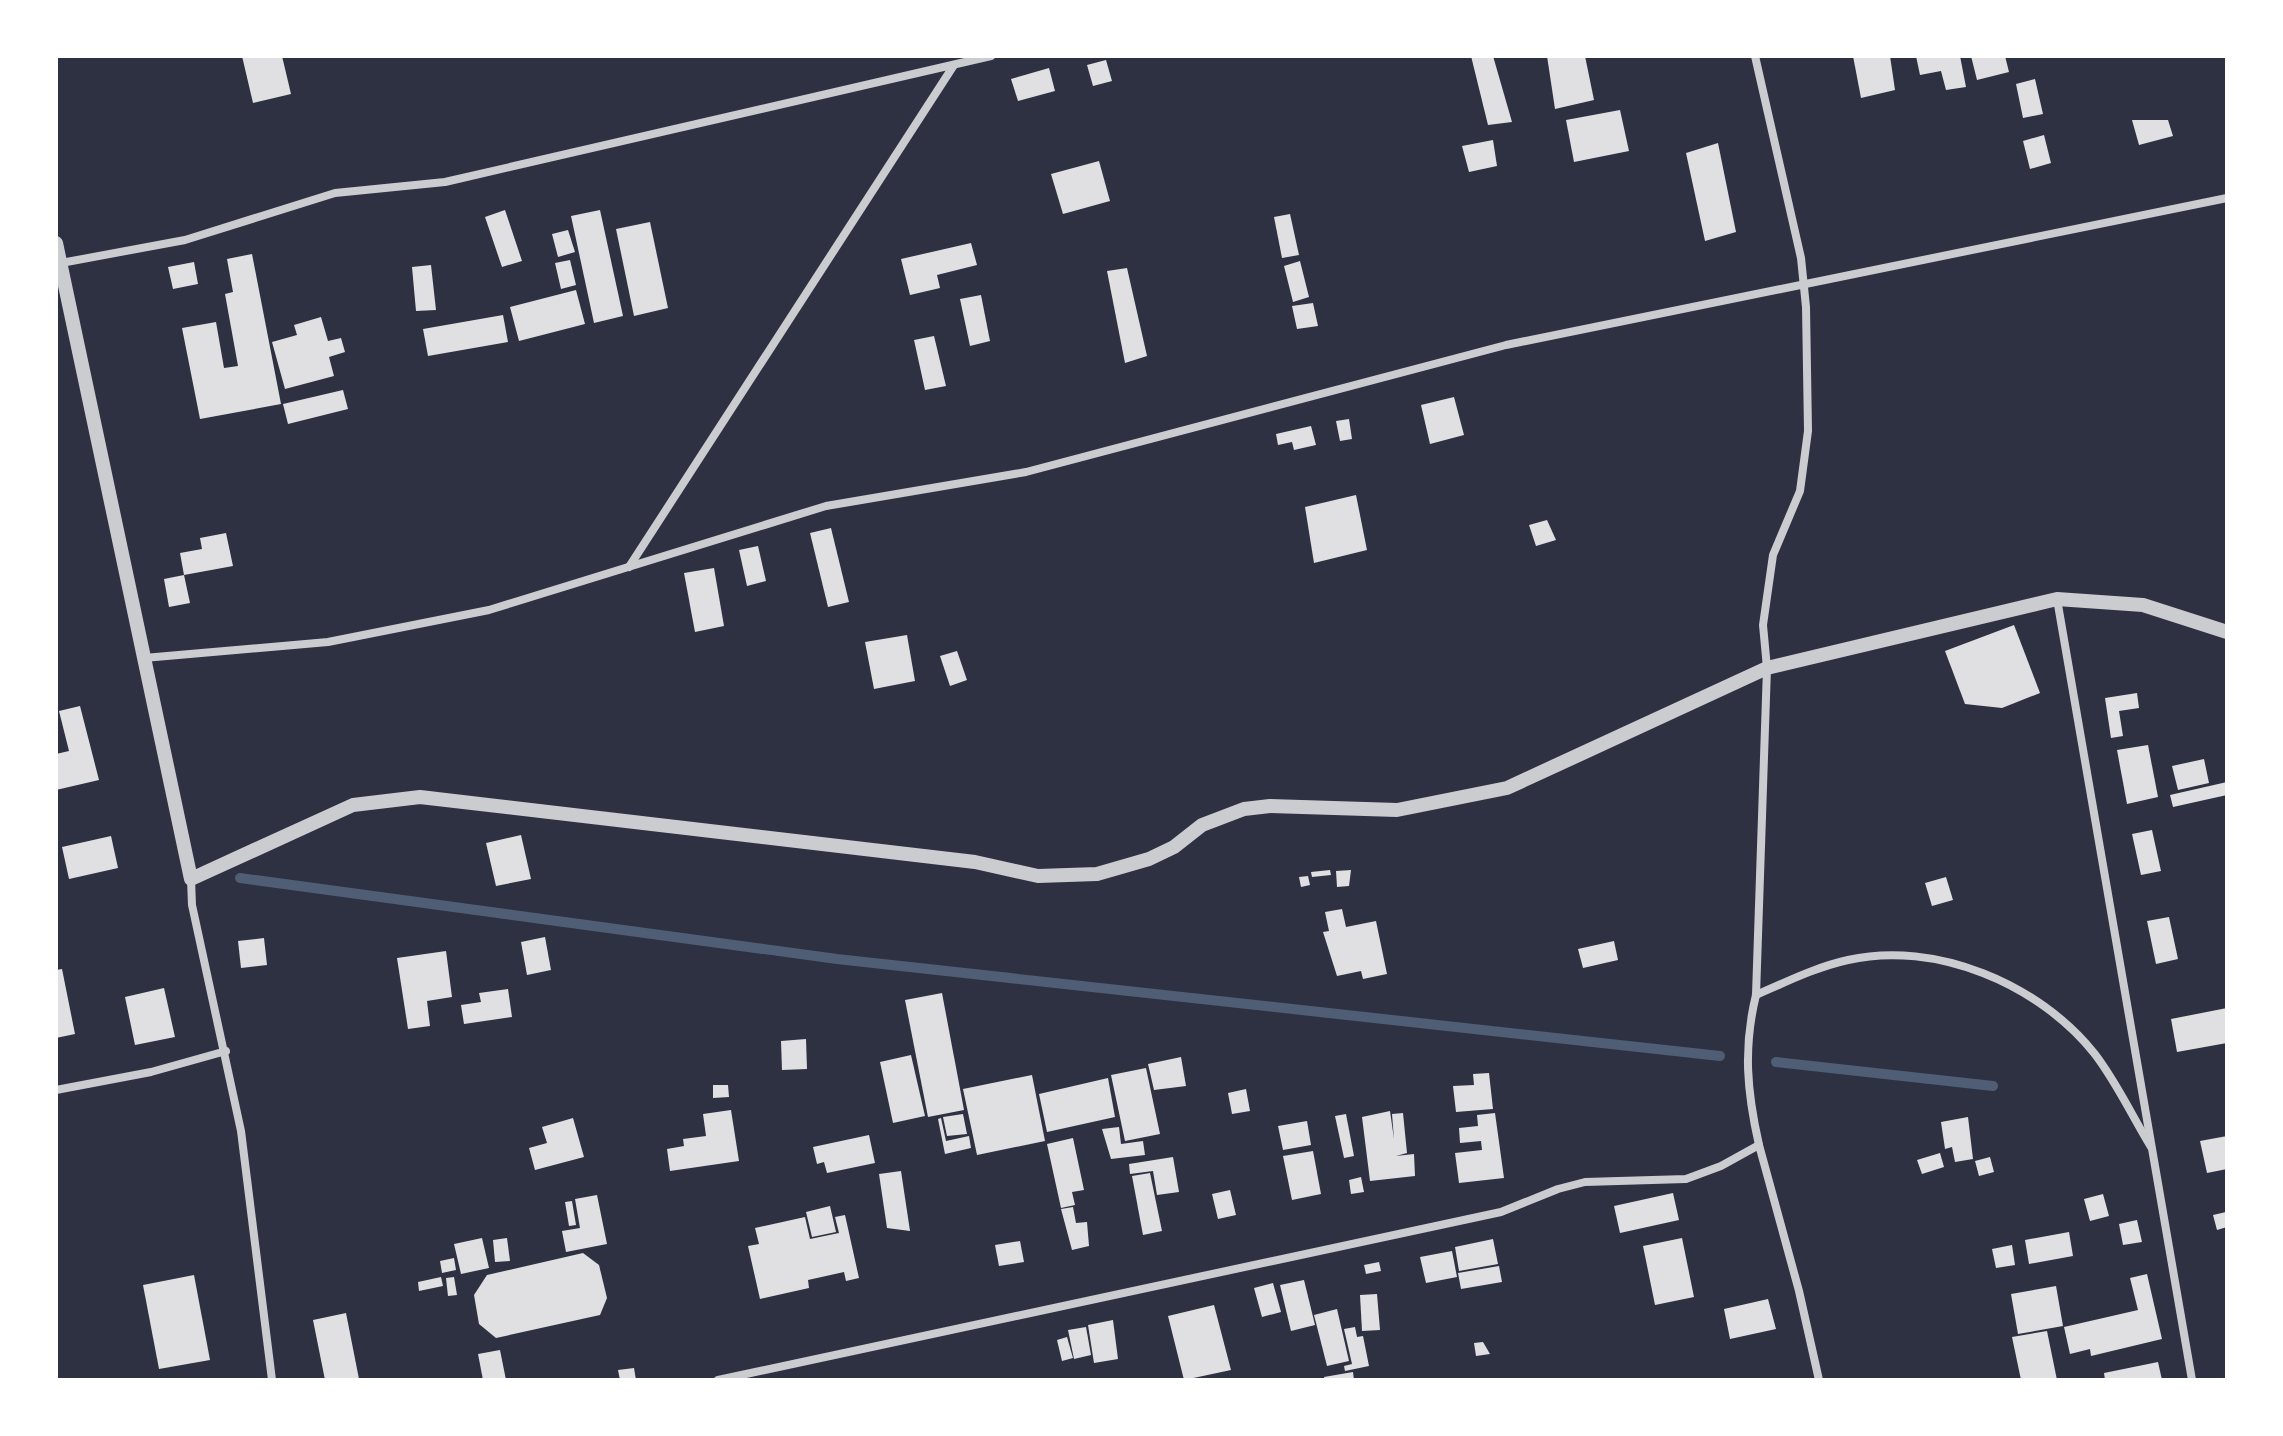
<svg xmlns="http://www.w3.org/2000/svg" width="2283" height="1436" font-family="Poppins,sans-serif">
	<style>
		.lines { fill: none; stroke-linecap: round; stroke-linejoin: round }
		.stream { stroke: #4f5d75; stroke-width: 10 }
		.building { fill: #e0e0e3 }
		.minor { stroke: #caccd0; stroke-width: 8 }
		.tertiary { stroke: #caccd0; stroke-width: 14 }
	</style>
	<rect width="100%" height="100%" fill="#2d3142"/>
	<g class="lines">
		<g class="stream">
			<polyline points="240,878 837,959 1720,1056"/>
			<polyline points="1776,1062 1993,1086"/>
		</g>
	</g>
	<g class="building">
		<polygon points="242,56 282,56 291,94 253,103"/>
		<polygon points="1471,56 1493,56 1512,122 1488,125"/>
		<polygon points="1547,56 1585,56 1594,100 1555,109"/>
		<polygon points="1853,56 1890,56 1895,90 1861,98"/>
		<polygon points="1916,56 1960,56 1966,87 1946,90 1941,71 1920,75"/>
		<polygon points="1971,56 2005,56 2009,72 1977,80"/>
		<polygon points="1106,60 1112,81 1093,86 1087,65"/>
		<polygon points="1049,68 1055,91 1018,101 1011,79"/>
		<polygon points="2035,79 2043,114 2023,118 2016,84"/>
		<polygon points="1620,110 1629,151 1574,162 1566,120"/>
		<polygon points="2132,120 2168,120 2173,136 2139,145"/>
		<polygon points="2044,135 2051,163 2030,169 2023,141"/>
		<polygon points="1493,140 1497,166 1469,172 1462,146"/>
		<polygon points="1718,143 1736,232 1705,241 1686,153"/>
		<polygon points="1099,161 1110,201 1063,214 1051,174"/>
		<polygon points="505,210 522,261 502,267 485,217"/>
		<polygon points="600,210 623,316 594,323 571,216"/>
		<polygon points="1290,214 1299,255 1282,258 1274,217"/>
		<polygon points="650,222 668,308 634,316 616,229"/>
		<polygon points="568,230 575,252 558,257 552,234"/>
		<polygon points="971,243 977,265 937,275 940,288 910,295 901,259"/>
		<polygon points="252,254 281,404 200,419 182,328 216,322 224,368 238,366 225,294 233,292 227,259"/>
		<polygon points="570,260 576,285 561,289 555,263"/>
		<polygon points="1300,261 1309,297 1293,302 1284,266"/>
		<polygon points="194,262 198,284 173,289 168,267"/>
		<polygon points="431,265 436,310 416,311 412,267"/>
		<polygon points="1127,268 1147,356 1125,363 1107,271"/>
		<polygon points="576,290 585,324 519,341 510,307"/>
		<polygon points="981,295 990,341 970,346 960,299"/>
		<polygon points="1313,303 1318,326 1297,329 1292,306"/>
		<polygon points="503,315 508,342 428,356 423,329"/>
		<polygon points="321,317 328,341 341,338 345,352 329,357 334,376 285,389 272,342 297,335 294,325"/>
		<polygon points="934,336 946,386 925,390 914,340"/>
		<polygon points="343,390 348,409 288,424 283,404"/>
		<polygon points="1454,397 1464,435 1430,444 1421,405"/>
		<polygon points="1349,419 1352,439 1340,441 1336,421"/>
		<polygon points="1311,426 1316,445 1294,450 1292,442 1278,445 1276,434"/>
		<polygon points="1356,495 1367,550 1314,563 1305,507"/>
		<polygon points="1547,520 1556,540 1536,546 1529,525"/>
		<polygon points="831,528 849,602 828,607 810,533"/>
		<polygon points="226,533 233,566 184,575 190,603 169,607 164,579 184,575 180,553 202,549 200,538"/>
		<polygon points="758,546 766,581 747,586 739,550"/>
		<polygon points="714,568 724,626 695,632 684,573"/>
		<polygon points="2014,625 2040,693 2002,708 1965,704 1945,651"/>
		<polygon points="907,635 915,681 874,689 865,642"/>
		<polygon points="957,651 967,680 950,686 940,656"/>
		<polygon points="2137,693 2139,708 2119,711 2123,736 2111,738 2105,698"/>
		<polygon points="80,706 99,780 56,790 56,754 69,751 59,711"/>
		<polygon points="2148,745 2158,797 2127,804 2117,750"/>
		<polygon points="2204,759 2209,783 2178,790 2172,766"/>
		<polygon points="2227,782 2227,795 2173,807 2170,795"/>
		<polygon points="2152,830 2161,871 2141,875 2132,834"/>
		<polygon points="521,835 531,879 496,886 486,843"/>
		<polygon points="111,836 118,868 69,879 62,847"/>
		<polygon points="1330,870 1331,875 1312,877 1311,872"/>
		<polygon points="1351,870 1349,886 1337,887 1336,871"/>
		<polygon points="1308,876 1310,885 1301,887 1299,877"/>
		<polygon points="1946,877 1953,900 1932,906 1925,883"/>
		<polygon points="1342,909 1346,927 1376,921 1387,974 1363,979 1361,971 1337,976 1323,932 1329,931 1325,912"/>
		<polygon points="2169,917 2178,959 2156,964 2147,921"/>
		<polygon points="545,937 551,970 527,975 521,942"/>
		<polygon points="264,938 267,965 241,968 238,941"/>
		<polygon points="1614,941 1618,960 1583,968 1578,949"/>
		<polygon points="446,951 452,997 427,1001 430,1026 408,1029 397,958"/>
		<polygon points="62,969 75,1034 56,1038 56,970"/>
		<polygon points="164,988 175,1037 135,1045 125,997"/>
		<polygon points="508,989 512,1017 464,1024 461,1005 481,1002 479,993"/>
		<polygon points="942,993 964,1110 928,1117 905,1000"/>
		<polygon points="2227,1008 2227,1043 2177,1052 2171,1019"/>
		<polygon points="806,1039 807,1069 782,1070 781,1041"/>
		<polygon points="911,1055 925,1116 893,1123 880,1062"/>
		<polygon points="1181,1057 1186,1086 1154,1090 1148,1064"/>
		<polygon points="1146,1068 1160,1134 1125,1141 1111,1075"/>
		<polygon points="1489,1073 1493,1109 1456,1112 1453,1086 1474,1085 1473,1074"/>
		<polygon points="1032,1075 1045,1141 977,1155 963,1089"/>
		<polygon points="1108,1078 1115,1117 1047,1132 1039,1094"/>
		<polygon points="713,1085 728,1085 729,1097 713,1098"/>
		<polygon points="1246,1089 1250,1111 1232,1114 1228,1093"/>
		<polygon points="731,1110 739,1161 670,1171 667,1149 684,1146 683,1139 706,1136 703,1114"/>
		<polygon points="1390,1111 1394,1139 1392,1114 1403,1113 1407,1153 1396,1156 1414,1154 1415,1176 1370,1181 1362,1117"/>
		<polygon points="1495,1113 1504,1178 1459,1183 1455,1153 1482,1150 1481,1141 1460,1143 1459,1128 1478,1126 1477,1115"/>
		<polygon points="963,1114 967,1134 947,1136 943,1117"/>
		<polygon points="1346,1114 1354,1156 1344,1158 1335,1116"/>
		<polygon points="1968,1117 1973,1159 1955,1162 1952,1147 1945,1149 1941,1122"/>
		<polygon points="573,1118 584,1157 535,1170 529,1148 547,1143 542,1127"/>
		<polygon points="941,1118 946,1141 969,1136 971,1148 945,1154 938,1119"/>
		<polygon points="1307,1121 1311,1145 1283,1150 1278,1126"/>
		<polygon points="1119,1127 1121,1144 1143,1141 1145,1155 1111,1159 1102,1129"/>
		<polygon points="869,1135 875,1163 827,1173 824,1162 817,1164 813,1147"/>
		<polygon points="2227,1136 2227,1169 2207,1173 2200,1141"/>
		<polygon points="1073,1138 1084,1190 1072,1192 1075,1205 1061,1208 1047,1144"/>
		<polygon points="1313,1151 1321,1194 1292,1200 1283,1156"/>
		<polygon points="1940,1153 1944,1167 1922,1174 1917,1160"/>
		<polygon points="1173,1157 1179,1192 1157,1195 1153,1171 1130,1174 1129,1164"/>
		<polygon points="1990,1157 1994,1172 1979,1176 1975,1161"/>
		<polygon points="901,1171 910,1231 887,1228 879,1174"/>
		<polygon points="1150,1173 1162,1231 1143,1235 1132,1176"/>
		<polygon points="1361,1177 1364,1192 1351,1194 1349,1180"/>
		<polygon points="1230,1190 1236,1215 1218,1219 1212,1194"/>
		<polygon points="1673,1193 1679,1220 1620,1233 1614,1206"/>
		<polygon points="2103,1194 2109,1216 2090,1221 2084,1199"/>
		<polygon points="597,1195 607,1244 566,1252 562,1231 580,1228 575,1199"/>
		<polygon points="572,1201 576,1225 569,1226 565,1202"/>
		<polygon points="830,1206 836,1232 812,1237 806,1212"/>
		<polygon points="1073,1207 1076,1223 1087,1222 1089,1246 1072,1250 1061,1209"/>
		<polygon points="2226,1212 2227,1227 2217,1230 2213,1215"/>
		<polygon points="845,1215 859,1278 846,1281 844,1272 808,1280 809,1288 760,1299 748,1246 759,1244 755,1228 805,1217 810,1239 839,1233 835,1217"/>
		<polygon points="2137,1220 2142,1242 2123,1245 2119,1224"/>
		<polygon points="2069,1232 2073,1256 2029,1264 2025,1240"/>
		<polygon points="482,1238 489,1268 461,1274 454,1244"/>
		<polygon points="507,1238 510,1261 495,1262 493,1240"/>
		<polygon points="1682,1238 1694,1297 1655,1305 1643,1246"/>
		<polygon points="1493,1239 1498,1264 1459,1271 1455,1247"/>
		<polygon points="1020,1241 1024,1262 999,1266 995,1245"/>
		<polygon points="2012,1245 2015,1265 1996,1268 1992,1249"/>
		<polygon points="1452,1251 1457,1277 1426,1283 1420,1257"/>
		<polygon points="583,1253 599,1265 607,1298 600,1315 496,1338 479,1324 474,1295 487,1275"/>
		<polygon points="454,1258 456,1270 442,1273 440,1261"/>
		<polygon points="1379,1262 1381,1271 1366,1274 1364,1265"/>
		<polygon points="1499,1266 1502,1282 1461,1289 1458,1273"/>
		<polygon points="2147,1274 2162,1339 2091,1356 2090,1349 2070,1354 2064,1327 2138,1310 2130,1278"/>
		<polygon points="194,1275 210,1360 159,1369 143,1285"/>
		<polygon points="441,1277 443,1286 419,1291 418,1282"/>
		<polygon points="454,1277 457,1295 448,1296 446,1278"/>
		<polygon points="1304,1280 1315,1325 1291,1331 1280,1285"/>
		<polygon points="1273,1283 1281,1312 1262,1317 1254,1288"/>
		<polygon points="2056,1286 2063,1326 2018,1334 2011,1294"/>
		<polygon points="1377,1294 1380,1330 1362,1331 1360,1295"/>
		<polygon points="1768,1299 1776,1329 1730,1339 1724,1309"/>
		<polygon points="1214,1305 1231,1370 1184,1380 1168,1316"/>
		<polygon points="1337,1309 1349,1361 1327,1366 1314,1315"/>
		<polygon points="346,1313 359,1379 325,1380 313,1320"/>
		<polygon points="1113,1320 1118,1359 1094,1363 1088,1325"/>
		<polygon points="1086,1327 1091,1355 1074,1359 1068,1330"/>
		<polygon points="1355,1327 1357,1337 1363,1336 1369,1366 1345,1371 1344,1366 1352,1364 1344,1329"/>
		<polygon points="2047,1331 2057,1380 2021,1380 2012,1337"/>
		<polygon points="1067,1337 1073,1358 1062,1361 1057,1340"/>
		<polygon points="1483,1342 1490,1354 1476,1356 1474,1343"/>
		<polygon points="500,1350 506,1380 483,1380 478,1354"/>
		<polygon points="2158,1362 2162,1380 2105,1380 2104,1373"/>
		<polygon points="634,1368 636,1380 620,1380 618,1370"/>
		<polygon points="1353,1372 1354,1380 1325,1380 1324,1377"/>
	</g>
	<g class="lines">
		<g class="minor">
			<path d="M1755,56L1801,258L1806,307L1808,431L1800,491L1773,555L1763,625L1767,668L1756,995C1743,1048 1747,1092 1759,1145"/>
			<polyline points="61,263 185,240 335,193 445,182 991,56"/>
			<polyline points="629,567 954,65"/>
			<polyline points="2057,599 2192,1380"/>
			<polyline points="144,658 328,642 489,610 826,506 1026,472 1506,345 2227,198"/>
			<polyline points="191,879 192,905 241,1131 272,1380"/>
			<path d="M1756,995C1786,982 1816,967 1848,960C1935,940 2039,984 2094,1053C2116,1081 2132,1116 2151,1147"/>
			<polyline points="56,1090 151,1072 226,1051"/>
			<polyline points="718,1380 1501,1212 1558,1189 1585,1182 1686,1179 1721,1166 1759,1145 1799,1291 1819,1380"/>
		</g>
		<polyline class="tertiary" points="56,243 191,879 353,805 420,797 975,862 1038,876 1097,874 1149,859 1174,847 1202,825 1244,809 1270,806 1397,810 1507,788 1767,668 2057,599 2143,605 2227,632"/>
	</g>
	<rect width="2283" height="1436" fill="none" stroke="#ffffff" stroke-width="116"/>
</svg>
